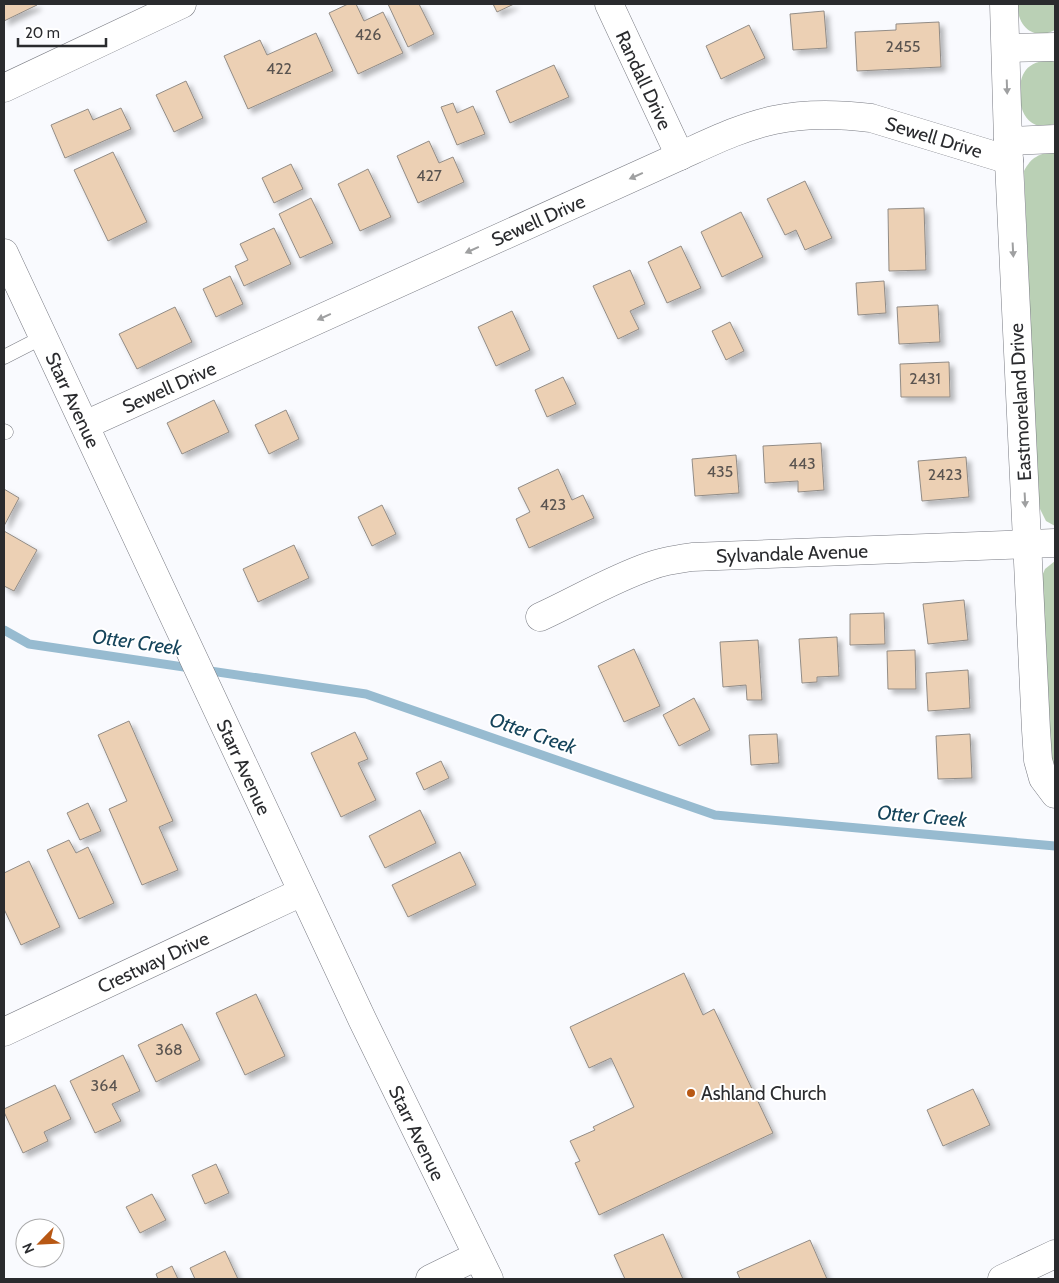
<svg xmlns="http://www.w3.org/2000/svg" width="1059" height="1283" font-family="Cabin,sans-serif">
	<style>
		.green { fill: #bad0b5 }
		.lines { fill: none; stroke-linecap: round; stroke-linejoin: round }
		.stream { stroke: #97bbd0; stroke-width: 9 }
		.building { fill: #ecd0b4; stroke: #928c86; filter: url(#shadow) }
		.service-casing { stroke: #797b83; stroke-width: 15 }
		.minor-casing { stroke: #797b83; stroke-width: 29 }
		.secondary-casing { stroke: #797b83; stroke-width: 29 }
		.service { stroke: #fff; stroke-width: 14 }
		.minor { stroke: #fff; stroke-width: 28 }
		.secondary { stroke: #fff; stroke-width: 28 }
		.oneway { fill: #9fa0a1 }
		.poi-dot { fill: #b85814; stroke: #fff; stroke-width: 2 }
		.labels { text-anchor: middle; stroke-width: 4; stroke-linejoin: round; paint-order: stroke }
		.number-label { font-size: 16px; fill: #5a5450 }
		.street-label { font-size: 19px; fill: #2a2b2e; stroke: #fff }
		.poi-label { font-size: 19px; fill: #2a2b2e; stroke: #fff; text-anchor: start }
		.water-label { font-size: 20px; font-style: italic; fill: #15445b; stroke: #fff }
	</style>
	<defs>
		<filter id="shadow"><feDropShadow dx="4.5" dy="4.5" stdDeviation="2.5" flood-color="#0004"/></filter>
	</defs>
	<rect width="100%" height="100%" fill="#f9fafe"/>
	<g class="green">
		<path d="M1017,4H1055V30C1033,41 1018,27 1017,4Z"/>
		<path d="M1048,60L1055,62V124C1049,125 1042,127 1036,125C1025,120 1021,110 1020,99C1019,77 1023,63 1048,60Z"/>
		<path d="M1055,152V526L1046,521L1038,505L1024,171C1031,157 1040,153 1055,152Z"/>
		<polygon points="1055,561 1055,779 1051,774 1041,578 1045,569"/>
	</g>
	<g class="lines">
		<polyline class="stream" points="4,630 29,644 366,694 715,815 1055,846"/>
	</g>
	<g class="building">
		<polygon points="4,4 36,4 37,5 4,21"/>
		<polygon points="348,4 356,4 364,21 383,12 403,53 358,74 329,13"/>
		<polygon points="388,4 419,4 434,34 408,47"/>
		<polygon points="493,4 514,4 497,12"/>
		<polygon points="824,11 827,48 793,50 790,14"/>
		<polygon points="939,22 941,67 857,71 855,32 896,30 896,24"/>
		<polygon points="749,25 765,58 721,79 706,46"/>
		<polygon points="316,33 333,71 248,109 224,56 260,40 267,55"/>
		<polygon points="554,65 569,97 510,123 496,91"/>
		<polygon points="186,81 203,118 174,132 156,95"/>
		<polygon points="453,103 457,113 473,106 485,134 457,145 441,107"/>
		<polygon points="121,108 131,129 65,158 51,125 88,109 93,120"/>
		<polygon points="429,141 439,163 453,157 464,182 418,203 397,156"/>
		<polygon points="113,152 147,222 108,241 74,170"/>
		<polygon points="291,164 303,189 274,203 262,178"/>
		<polygon points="368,169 391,217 360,231 338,184"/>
		<polygon points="805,181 832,238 805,250 796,230 785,235 767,199"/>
		<polygon points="311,198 333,243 300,258 279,214"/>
		<polygon points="924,208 926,270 889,271 888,209"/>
		<polygon points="741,212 763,257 722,277 701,232"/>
		<polygon points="274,228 291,264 244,286 235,266 248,260 240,244"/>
		<polygon points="681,246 701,288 667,303 648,262"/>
		<polygon points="630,270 645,304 630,311 639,329 618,339 593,286"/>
		<polygon points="230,276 243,304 216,317 203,289"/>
		<polygon points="884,281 886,313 858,315 856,283"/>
		<polygon points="938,305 940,342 899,344 897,307"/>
		<polygon points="175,307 192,342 137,369 119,334"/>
		<polygon points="512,311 530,350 496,366 478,327"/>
		<polygon points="730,322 744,351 726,360 712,331"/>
		<polygon points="949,362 950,397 901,397 900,364"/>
		<polygon points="563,377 576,404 547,417 535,390"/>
		<polygon points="214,400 229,432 182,454 167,423"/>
		<polygon points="286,410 299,439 269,454 255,425"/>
		<polygon points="821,443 824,490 798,492 798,481 765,483 763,446"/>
		<polygon points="736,455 739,493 695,496 692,459"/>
		<polygon points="966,457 969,497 922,501 918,461"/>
		<polygon points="558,469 572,500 583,495 594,518 529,548 516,519 530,512 518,488"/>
		<polygon points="4,489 19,498 4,526"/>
		<polygon points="382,505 396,534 372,546 358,517"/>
		<polygon points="4,531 37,550 14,591 4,586"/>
		<polygon points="294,545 309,578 258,602 243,569"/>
		<polygon points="964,600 968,640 928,644 923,604"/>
		<polygon points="884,613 885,644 850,645 850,614"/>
		<polygon points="837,637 839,676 817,677 817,682 802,683 799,639"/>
		<polygon points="758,640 762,700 747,700 746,685 723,687 720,642"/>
		<polygon points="634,649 660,706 624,722 598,666"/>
		<polygon points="915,650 916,689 888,689 887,651"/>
		<polygon points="968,670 970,708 928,711 926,673"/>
		<polygon points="694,698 710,730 679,746 663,715"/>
		<polygon points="129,721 173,821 159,827 178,870 142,885 109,809 127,801 98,735"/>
		<polygon points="355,732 368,759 358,763 376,800 341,817 311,753"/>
		<polygon points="777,734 779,763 751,765 749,735"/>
		<polygon points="970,734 972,778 938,779 936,736"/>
		<polygon points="441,761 449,778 424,790 416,773"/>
		<polygon points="88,803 101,831 80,840 67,813"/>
		<polygon points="420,810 436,843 385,868 369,836"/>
		<polygon points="69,840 76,853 88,847 114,903 79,919 47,850"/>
		<polygon points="460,852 476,885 408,917 392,885"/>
		<polygon points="29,861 60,927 21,945 4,909 4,873"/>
		<polygon points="684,973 703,1015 714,1009 773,1133 599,1215 575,1163 580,1161 570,1141 595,1130 593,1127 634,1107 611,1058 589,1068 570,1027"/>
		<polygon points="256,994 285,1056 245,1075 216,1013"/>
		<polygon points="182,1024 200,1060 156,1082 138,1045"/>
		<polygon points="123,1055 140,1091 112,1104 121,1121 95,1133 70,1081"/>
		<polygon points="55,1085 71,1119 44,1132 48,1141 23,1153 4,1112 4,1109"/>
		<polygon points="973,1089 990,1125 943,1146 927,1110"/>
		<polygon points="216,1164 229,1193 205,1204 192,1175"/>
		<polygon points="152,1194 166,1220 140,1233 126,1207"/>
		<polygon points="663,1234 683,1279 625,1279 614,1255"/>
		<polygon points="810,1240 827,1279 740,1279 737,1272"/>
		<polygon points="225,1251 238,1279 195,1279 190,1268"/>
		<polygon points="172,1266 178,1279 158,1279 156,1274"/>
	</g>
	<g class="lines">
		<defs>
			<g id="service">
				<polyline points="4,357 43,337"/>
				<polyline points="4,431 6,432"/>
			</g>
			<g id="minor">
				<polyline points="609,4 680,156"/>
				<polyline points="1004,4 1008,141 1036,730 1038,760 1043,778 1055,794"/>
				<polyline points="1006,48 1055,47"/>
				<polyline points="4,88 182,4"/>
				<polyline points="1008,141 1055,139"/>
				<path d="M85,425L680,156C711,142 741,127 774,120C806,113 839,114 871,118L1009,160"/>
				<path d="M540,617C577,600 612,579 650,566C663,561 678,559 692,557L1055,543"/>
				<polyline points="4,1032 302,892"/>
				<polyline points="430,1279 477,1256"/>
				<polyline points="1002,1279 1055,1254"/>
			</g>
			<polyline id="secondary" points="4,253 362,1019 489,1279"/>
		</defs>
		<use href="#service" class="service-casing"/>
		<use href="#minor" class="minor-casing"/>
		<use href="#secondary" class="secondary-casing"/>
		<use href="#service" class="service"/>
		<use href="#minor" class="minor"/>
		<use href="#secondary" class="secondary"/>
	</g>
	<defs><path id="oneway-solid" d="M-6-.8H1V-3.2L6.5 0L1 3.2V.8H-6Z" transform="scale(1.25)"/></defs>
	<g class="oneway">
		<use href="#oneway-solid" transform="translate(1007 87) rotate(88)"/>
		<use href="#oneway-solid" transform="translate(636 176) rotate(156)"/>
		<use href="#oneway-solid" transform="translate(472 250) rotate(156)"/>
		<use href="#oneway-solid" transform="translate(1013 250) rotate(87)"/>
		<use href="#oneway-solid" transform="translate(324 317) rotate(156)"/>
		<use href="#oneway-solid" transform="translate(1025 500) rotate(87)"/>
	</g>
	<circle class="poi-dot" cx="691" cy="1093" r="5"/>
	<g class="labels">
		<g class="number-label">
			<text x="368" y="40">426</text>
			<text x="903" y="52">2455</text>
			<text x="279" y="74">422</text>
			<text x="429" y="181">427</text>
			<text x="925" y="384">2431</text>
			<text x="802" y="469">443</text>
			<text x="720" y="477">435</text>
			<text x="945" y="480">2423</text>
			<text x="553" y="510">423</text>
			<text x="169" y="1055">368</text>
			<text x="104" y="1091">364</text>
		</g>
		<g class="street-label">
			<text transform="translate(644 80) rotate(65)" y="7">Randall Drive</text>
			<text transform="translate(934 137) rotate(17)" y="7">Sewell Drive</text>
			<text transform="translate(538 220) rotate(-24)" y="7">Sewell Drive</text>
			<text transform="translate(169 387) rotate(-24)" y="7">Sewell Drive</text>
			<text transform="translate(73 400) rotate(65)" y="7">Starr Avenue</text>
			<text transform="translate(1020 402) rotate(-93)" y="7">Eastmoreland Drive</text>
			<text transform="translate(792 553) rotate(-2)" y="7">Sylvandale Avenue</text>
			<text transform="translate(244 767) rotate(65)" y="7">Starr Avenue</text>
			<text transform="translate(153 962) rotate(-25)" y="7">Crestway Drive</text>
			<text transform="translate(417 1133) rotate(64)" y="7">Starr Avenue</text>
		</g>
		<g class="poi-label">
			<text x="701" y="1100">Ashland Church</text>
		</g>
		<g class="water-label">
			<text transform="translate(137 642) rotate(8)" y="7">Otter Creek</text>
			<text transform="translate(533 733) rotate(19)" y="7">Otter Creek</text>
			<text transform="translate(922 816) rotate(5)" y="7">Otter Creek</text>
		</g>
	</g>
	<rect width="1059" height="1283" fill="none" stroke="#2a2b2e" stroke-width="10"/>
	<g transform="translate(40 1243) rotate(246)"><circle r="24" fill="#ffffff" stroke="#aaaaab"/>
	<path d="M0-4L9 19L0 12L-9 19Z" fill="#b85814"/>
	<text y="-8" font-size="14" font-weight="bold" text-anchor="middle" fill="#2a2b2e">N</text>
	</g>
	<path d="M18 38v8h88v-8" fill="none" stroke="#2a2b2e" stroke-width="2.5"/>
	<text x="25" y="38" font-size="15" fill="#2a2b2e" stroke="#ffffff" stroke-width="4" paint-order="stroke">20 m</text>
</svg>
